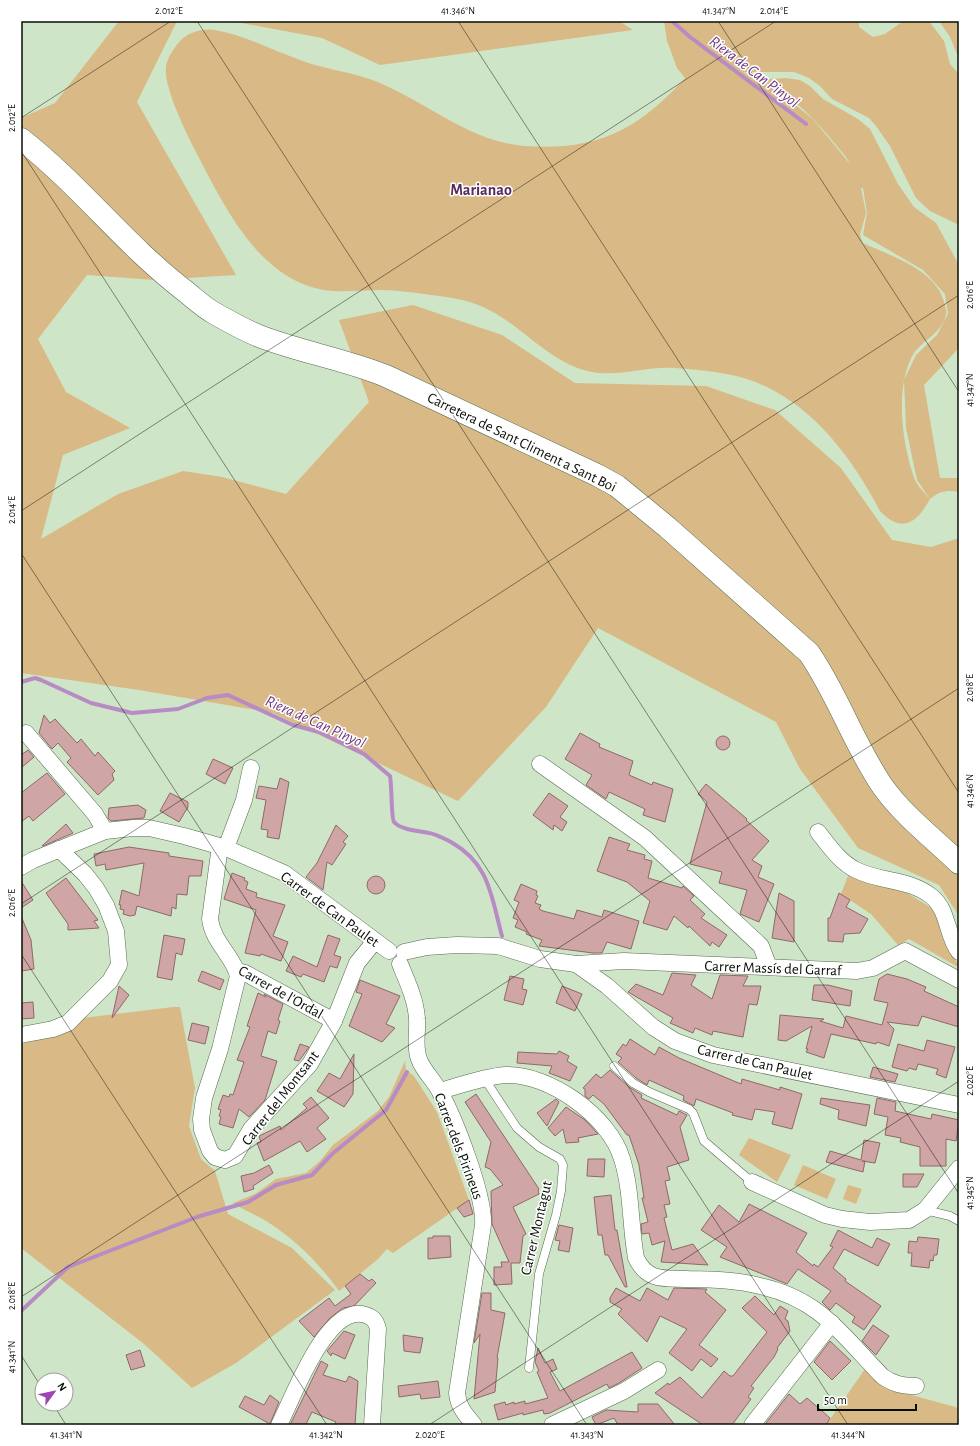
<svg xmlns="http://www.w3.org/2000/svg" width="980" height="1446" font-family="'Alegreya Sans',sans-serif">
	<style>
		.green { fill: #d9b985 }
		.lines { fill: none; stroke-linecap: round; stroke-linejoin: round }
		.stream { stroke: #b78bc4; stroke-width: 4 }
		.building { fill: #d0a5a5; stroke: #8f6868 }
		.lane-casing { stroke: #546a4e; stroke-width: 9 }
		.street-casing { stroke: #546a4e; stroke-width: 17 }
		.secondary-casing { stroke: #546a4e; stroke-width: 23 }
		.lane { stroke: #fff; stroke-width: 8 }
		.street { stroke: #fff; stroke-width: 16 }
		.secondary { stroke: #fff; stroke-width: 22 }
		.ticks { fill: none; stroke: #070e05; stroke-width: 1; stroke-opacity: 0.45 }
		.labels { text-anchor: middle; stroke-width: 3; stroke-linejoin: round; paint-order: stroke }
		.street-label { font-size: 15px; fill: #070e05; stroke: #fff }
		.water-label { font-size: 16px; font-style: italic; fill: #6f387f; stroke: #fff }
		.neighbourhood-label { font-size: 16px; font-weight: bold; fill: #562c61; stroke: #fff }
		.neatline { fill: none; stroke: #070e05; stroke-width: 1.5 }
		.ticks-label { font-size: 10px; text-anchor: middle; fill: #070e05 }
	</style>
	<rect width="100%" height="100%" fill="#cee6c7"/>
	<g class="green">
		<polygon points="119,21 177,21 137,102 236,275 154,280 87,275 38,339 66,392 130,428 63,455 41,539 118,494 183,471 222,477 286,494 369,402 339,320 413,305 502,335 575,383 706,386 775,410 841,468 892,540 931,547 959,538 959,916 939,885 858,848 800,769 776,722 598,628 546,707 458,801 273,713 139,690 21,673 21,118 55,103"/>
		<polygon points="231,21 619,21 633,30 380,65 322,38"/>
		<path d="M664,21H859V27L873,37L885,34L903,21H929L944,41L950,64L959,74V225L930,211L916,198L890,146L876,126L869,118L832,99L820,86L809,78L794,72H743L779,92L813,119L850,164L846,157C820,125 798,98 760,80L786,78L800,80L810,86L823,99L858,119L870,129L898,184L914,207L936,223L959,265V348L924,385L940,478H959V492C947,490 940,491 930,499L917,480L906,428L904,380L916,355L937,335L948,314L945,294L923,270L863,235L867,213L863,188H861L866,213L860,235L863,243C892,257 937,269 945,305C945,307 947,311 946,314C944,331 922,341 914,353C894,385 902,446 915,480C918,487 925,493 930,499C917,523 902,534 880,511C851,456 811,402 750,380C727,372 699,370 675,368C648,366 619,377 592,372C548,363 522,324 483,307C463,298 444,297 424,294C408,292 394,290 379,290C364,290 348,292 333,291C262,286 225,208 196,152C187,135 163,86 166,67C167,58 174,48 180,41C189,32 202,28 215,30C244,35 272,50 300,60C326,70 355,72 380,83C429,104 471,142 525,146C597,151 638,130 685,78L677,68L667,41Z"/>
		<polygon points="939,21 959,21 959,59 950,37"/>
		<polygon points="848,876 907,893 930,907 936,915 946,946 959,965 958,967 909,939 898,945 871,914 841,894"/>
		<polygon points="173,1007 180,1007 195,1088 189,1126 201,1159 215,1171 228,1214 292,1248 335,1290 236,1363 192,1388 144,1344 21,1248 22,1109 21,1044 65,1033 83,1018"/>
		<path d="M405,1061L406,1070L414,1076L437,1112L469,1200L393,1253L387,1249L378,1259L339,1291C319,1263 295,1239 266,1221C255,1214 243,1210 233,1203L255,1194L276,1179L306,1173L320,1161L333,1145L378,1111L389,1097Z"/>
		<polygon points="749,1138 791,1155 777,1182 739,1155"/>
		<polygon points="803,1165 836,1179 827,1199 794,1185"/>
		<polygon points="848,1185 862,1189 856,1204 843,1199"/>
		<polygon points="865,1369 893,1390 959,1408 959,1425 826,1425"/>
	</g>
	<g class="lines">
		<g class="stream">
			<polyline points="672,21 690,37 806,124"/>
			<path d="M21,682L35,678L41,680L91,703L132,713L178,709L207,698L228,695L293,725L319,732L364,754L390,776C392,785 391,818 394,822C401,830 419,831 429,833C437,834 444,839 451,842C490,864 491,896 502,936"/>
			<polyline points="21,1311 68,1267 197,1217 248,1202 276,1185 312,1175 332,1154 386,1110 407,1072"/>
		</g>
	</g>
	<g class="building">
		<polygon points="44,715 50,723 55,719 77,743 81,739 95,756 98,752 115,771 112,774 114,780 98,795 67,762 71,758 58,743 52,749 39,733"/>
		<polygon points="580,733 600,744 599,747 633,761 629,775 652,785 653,782 673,789 665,822 643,815 645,809 609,792 606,799 586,785 592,775 565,759"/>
		<circle cx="723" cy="743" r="7"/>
		<polygon points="28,750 34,757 21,768 21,755"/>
		<polygon points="213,759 233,768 225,784 206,774"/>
		<polygon points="47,773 65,794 33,821 29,816 21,822 21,793"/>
		<polygon points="280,778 289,782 279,839 267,837 268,830 261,829 266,800 256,798 259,786 277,789"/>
		<polygon points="706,784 747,819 746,820 769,841 752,860 762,866 758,877 774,884 759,922 740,914 747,890 719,883 722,872 690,864 707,802 698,794"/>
		<polygon points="170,793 188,802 188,807 179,822 160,811"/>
		<polygon points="549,793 568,806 560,817 567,822 562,831 554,825 553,830 533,815"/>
		<polygon points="138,805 146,810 144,818 111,821 108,818 109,808"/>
		<polygon points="66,824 73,833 43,846 42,846"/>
		<polygon points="336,825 348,836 343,842 346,844 332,865 327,862 323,890 306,877 317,863"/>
		<polygon points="609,837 630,844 627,850 645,855 644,859 652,861 648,878 682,888 683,886 694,896 690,900 705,914 701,918 727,935 719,947 712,942 710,946 689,926 688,928 674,916 667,930 643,923 650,901 627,882 597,871"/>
		<polygon points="129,847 169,853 169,856 203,861 201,876 189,876 187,895 177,894 176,909 172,907 171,916 137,906 135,915 130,916 123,914 124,910 120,909 121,905 119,905 122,890 139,896 144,863 106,870 105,864 96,866 94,854"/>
		<polygon points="232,873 245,878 244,880 248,882 246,889 257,893 256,897 285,905 273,936 288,942 281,961 261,954 260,956 245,953 256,910 224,899"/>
		<circle cx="376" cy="885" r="9"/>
		<polygon points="66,878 98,920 94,921 99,928 68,930 68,924 46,893"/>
		<polygon points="21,881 33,900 21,908"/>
		<polygon points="521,884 537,891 536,895 538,896 535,903 541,905 539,909 543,911 574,919 577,910 602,917 604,910 639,921 631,949 607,942 602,953 593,953 539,946 542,940 526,934 527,932 515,927 518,920 513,918 519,902 514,900"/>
		<polygon points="779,893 794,901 794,942 772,938"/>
		<polygon points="839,893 850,900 846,907 868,919 860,933 844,934 843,942 828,941 828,918 830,918"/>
		<polygon points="21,916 31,940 34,969 21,971"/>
		<polygon points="164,935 185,939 182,955 176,953 172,980 157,977"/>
		<polygon points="328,935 340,939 334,955 341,957 337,968 330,966 324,982 303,974 301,977 286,971 293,956 317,967"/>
		<polygon points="202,971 224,980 220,990 198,981"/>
		<polygon points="672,973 696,975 691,985 712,999 720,975 748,976 743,986 761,986 757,1005 749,1004 743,1037 713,1031 712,1035 695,1028 693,1033 670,1023 673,1018 628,992 636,984 663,995"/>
		<polygon points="887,974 907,979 926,987 924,991 959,1007 959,1027 922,1016 918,1026 887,1022 894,1029 889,1046 877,1042 876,1044 831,1034 824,1058 806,1052 808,1049 806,1049 812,1026 786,1041 778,1040 780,1015 824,1019 820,1021 843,1028 846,1016 882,1025 888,1003 874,1000 879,979"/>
		<polygon points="510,976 524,979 522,989 527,990 523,1005 504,1000"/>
		<polygon points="360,980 400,996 386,1024 395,1028 382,1042 349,1026 362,994 356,992"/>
		<polygon points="814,985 828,985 852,991 850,1006 812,1000"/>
		<polygon points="119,986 129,995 112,1018"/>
		<polygon points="562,986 582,994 575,1011 556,1003"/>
		<polygon points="258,993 266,997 264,994 283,1004 278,1020 280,1021 276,1034 268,1031 261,1056 277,1061 265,1100 249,1117 239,1109 233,1128 219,1124 221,1117 219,1116 221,1110 218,1109 223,1095 229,1097 230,1094 233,1095 244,1062 237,1060 250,1027 247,1026"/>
		<polygon points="33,1002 34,1018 21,1019 21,1003"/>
		<polygon points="192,1023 209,1027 205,1044 188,1040"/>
		<polygon points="630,1039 655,1055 659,1047 679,1058 741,1084 742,1079 780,1090 780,1087 802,1094 792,1129 772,1124 775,1112 755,1109 752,1120 732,1115 733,1113 696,1099 694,1106 683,1100 684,1096 649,1080 647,1085 636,1078 618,1062 622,1058 616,1054 623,1044 626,1046"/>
		<polygon points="927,1040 955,1047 946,1078 936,1074 938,1069 918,1064 916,1070 909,1068 907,1071 892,1067 898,1044 924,1051"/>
		<polygon points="300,1044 309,1047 299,1061 294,1060"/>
		<polygon points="559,1051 569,1056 567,1061 577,1067 570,1081 549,1073 552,1066 517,1063 518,1052 557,1054"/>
		<polygon points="354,1054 353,1094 344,1107 317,1091 329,1073 340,1079"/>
		<polygon points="873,1067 898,1074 895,1082 870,1077"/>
		<polygon points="610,1070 629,1087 642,1095 641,1098 677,1115 679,1111 687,1115 680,1127 689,1160 667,1167 670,1180 665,1181 670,1204 664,1205 667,1217 664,1218 672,1250 693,1244 708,1265 661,1262 665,1241 652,1245 649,1233 642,1234 641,1224 648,1222 642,1198 644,1198 639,1165 629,1135 627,1135 604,1104 593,1095 589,1099 585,1096 585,1089 583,1088 596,1074 601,1078"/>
		<polygon points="476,1094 539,1189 538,1190 539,1194 513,1207 526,1234 523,1236 520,1263 511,1263 512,1284 494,1285 494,1267 502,1267 501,1262 509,1262 492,1224 491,1191 503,1185 490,1169 485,1167 491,1142 465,1102"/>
		<polygon points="311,1097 329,1118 317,1128 326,1139 307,1152 300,1141 264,1161 257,1143 261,1142 259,1136 280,1126 281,1130 307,1108 303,1104"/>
		<polygon points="821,1098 870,1105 866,1126 838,1119 839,1110 820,1104"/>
		<polygon points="877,1098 896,1102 895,1111 931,1119 932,1114 959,1120 956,1141 946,1139 946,1166 920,1166 920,1147 900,1142 901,1138 885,1135 888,1117 874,1114"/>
		<polygon points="556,1099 559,1102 547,1126 537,1113"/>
		<polygon points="566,1107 585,1120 598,1134 578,1138 579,1142 566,1143 563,1129 555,1136 548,1128"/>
		<polygon points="864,1140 880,1143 875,1163 862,1161 865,1161 863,1172 826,1162 830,1151 861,1160"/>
		<polygon points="588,1159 605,1159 604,1177 587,1176"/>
		<polygon points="269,1165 273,1173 253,1186 254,1189 244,1192 241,1176 254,1173"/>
		<polygon points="903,1174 924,1174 917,1187 903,1187"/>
		<polygon points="611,1195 615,1230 617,1230 627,1287 625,1287 608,1255 605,1255 602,1235 598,1235 594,1197"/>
		<polygon points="469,1200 473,1214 464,1217 457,1208"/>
		<polygon points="749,1204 807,1233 796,1252 813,1266 814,1264 818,1267 833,1247 830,1246 838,1230 872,1248 877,1238 890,1244 878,1266 844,1249 833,1268 846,1279 845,1281 881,1306 864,1330 852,1322 855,1317 836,1303 830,1310 822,1302 831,1291 798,1269 787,1284 720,1257 727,1247 701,1230 719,1205 739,1222"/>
		<polygon points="559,1225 573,1228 569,1252 558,1250 560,1241 555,1240"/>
		<polygon points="433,1236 450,1236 451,1257 428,1259 428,1238 433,1238"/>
		<polygon points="918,1237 939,1239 937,1255 934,1255 933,1261 930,1260 929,1268 911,1266 912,1253 908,1253 909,1241 917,1242"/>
		<polygon points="360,1274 369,1281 372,1279 376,1283 354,1306 343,1308 330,1318 314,1337 299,1321 329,1298 335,1306 351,1294 345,1286"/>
		<polygon points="616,1288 640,1301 647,1288 668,1300 674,1288 707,1289 705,1292 726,1310 699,1345 718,1359 711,1367 701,1359 692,1371 669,1353 687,1329 660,1316 647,1342 618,1314 622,1309 610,1302 610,1298"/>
		<polygon points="482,1293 491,1293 491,1310 505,1313 497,1358 498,1358 495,1392 474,1399 480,1334 474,1343"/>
		<polygon points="755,1296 774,1315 780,1306 788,1311 785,1319 788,1321 790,1331 777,1348 778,1349 774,1357 751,1386 754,1388 748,1397 751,1399 732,1425 703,1425 655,1393 668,1383 669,1385 680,1377 702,1398 724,1371 730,1376 733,1376 767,1332 742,1308"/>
		<polygon points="873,1325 889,1336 876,1355 862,1341"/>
		<polygon points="344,1331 355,1335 345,1359 332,1353 331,1356 327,1351"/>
		<polygon points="403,1335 423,1338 420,1353 404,1351"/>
		<polygon points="830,1341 851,1361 832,1380 814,1362"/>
		<polygon points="538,1348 545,1363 553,1359 557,1369 550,1372 560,1391 632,1352 642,1368 619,1383 609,1388 607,1384 550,1413 544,1414 543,1410 523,1415 523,1413 498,1420 494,1405 505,1402 506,1405 514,1402 514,1404 525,1401 525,1404 548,1398 537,1372 539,1371 535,1362"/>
		<polygon points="140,1350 145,1366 131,1370 126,1355"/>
		<polygon points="321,1361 328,1365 323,1375 346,1382 349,1376 358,1381 355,1425 334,1425 336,1422 312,1412 306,1424 308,1425 290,1425"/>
		<polygon points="438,1381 440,1397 421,1399 420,1394 399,1397 398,1386"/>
		<polygon points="789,1394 800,1404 807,1398 830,1418 826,1425 768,1425 766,1423"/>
		<polygon points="270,1395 279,1402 270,1424 239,1407 245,1396 264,1405"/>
		<polygon points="638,1404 658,1404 675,1425 618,1425 614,1418 596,1425 592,1417 606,1410 638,1412"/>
	</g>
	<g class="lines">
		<defs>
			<g id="lane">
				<polyline points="614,1066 633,1083 649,1092 689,1109 693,1113 704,1141 752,1182"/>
				<polyline points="484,1078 517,1128 539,1147 560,1159 563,1165 561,1191 556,1215 539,1274 529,1368"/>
				<polyline points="925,1210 950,1216 959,1221"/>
			</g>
			<g id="street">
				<polyline points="26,733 95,814 105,831"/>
				<polyline points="540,764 645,838 761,946 769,967"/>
				<path d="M818,832C829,846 840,862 856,870C880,882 910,879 931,896C949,910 946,935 959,952"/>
				<path d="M220,846L210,919C213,943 233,955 238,976L220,1049L204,1098L201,1119L202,1130L210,1151L215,1157L225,1160L235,1156L251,1129L310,1064L334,1021L357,963L375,941"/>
				<polyline points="226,848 244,800 251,768"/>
				<polyline points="21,867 33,860 105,831 133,828 149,828 184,836 226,848 284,873 389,951"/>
				<polyline points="404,952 427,947 457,945 498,946 540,959 576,964 624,961 857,971 873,968 905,951 959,980"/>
				<path d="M400,964C407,981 416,1000 417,1019C418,1032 414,1046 419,1059C423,1071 434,1080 440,1092C455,1119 485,1196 483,1225L457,1393C458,1407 466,1415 474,1425"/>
				<polyline points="576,964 607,986 653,1027 675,1041 713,1055 959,1105"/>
				<polyline points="237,971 245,973 334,1021"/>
				<polyline points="21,1035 53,1029 68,1023 110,981 119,965 116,931 106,905 96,888 85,874 59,849"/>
				<path d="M440,1091C461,1085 483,1077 505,1075C549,1073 610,1117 622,1159C632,1191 630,1225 636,1258C640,1266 645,1273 654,1276C665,1280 677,1278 688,1279C712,1279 737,1280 760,1286C820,1299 842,1335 882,1376C893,1384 902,1386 916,1386"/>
				<polyline points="752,1182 825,1215 842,1219 870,1222 909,1220 925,1210 959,1168"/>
				<path d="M279,1425C292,1400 325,1308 362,1314C372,1316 376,1320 378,1329L372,1425"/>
				<polyline points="552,1425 624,1391 658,1370"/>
				<polyline points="752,1425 832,1323"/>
			</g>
			<path id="secondary" d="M21,139C80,185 125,245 185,291C194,298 203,307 214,313C228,321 244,330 259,336C300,352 344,359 386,376L597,475L617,486L667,527L809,653C838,695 854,745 883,787C903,815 934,839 959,863"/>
		</defs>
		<use href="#lane" class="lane-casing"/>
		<use href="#street" class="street-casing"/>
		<use href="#secondary" class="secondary-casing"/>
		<use href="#lane" class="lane"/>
		<use href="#street" class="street"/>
		<use href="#secondary" class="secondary"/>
	</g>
	<path class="ticks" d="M197,21L959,1194M458,21L959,793M718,21L959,392M21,118L171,21M21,151L848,1425M21,511L776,21M21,553L587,1425M21,904L959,295M21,954L327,1425M21,1297L959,688M21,1355L42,1388M53,1404L66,1425M429,1425L959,1081"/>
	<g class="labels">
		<g class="street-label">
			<text transform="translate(522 442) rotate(26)" y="5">Carretera de Sant Climent a Sant Boi</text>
			<text transform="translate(330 909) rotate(36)" y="5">Carrer de Can Paulet</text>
			<text transform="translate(773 968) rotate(2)" y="5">Carrer Massís del Garraf</text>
			<text transform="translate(281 992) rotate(29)" y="5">Carrer de l'Ordal</text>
			<text transform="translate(755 1062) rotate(13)" y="5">Carrer de Can Paulet</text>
			<text transform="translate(280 1098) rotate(-52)" y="5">Carrer del Montsant</text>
			<text transform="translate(459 1146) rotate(69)" y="5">Carrer dels Pirineus</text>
			<text transform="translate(536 1228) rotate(-77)" y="5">Carrer Montagut</text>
		</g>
		<g class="water-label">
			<text transform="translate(755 71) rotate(37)" y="6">Riera de Can Pinyol</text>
			<text transform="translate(316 721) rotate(24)" y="6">Riera de Can Pinyol</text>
		</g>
		<g class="neighbourhood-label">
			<text x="481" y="195">Marianao</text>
		</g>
	</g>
	<rect width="980" height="1446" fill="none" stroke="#ffffff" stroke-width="44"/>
	<g transform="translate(54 1392) rotate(57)"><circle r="19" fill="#ffffff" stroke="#9c9f9b"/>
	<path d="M0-3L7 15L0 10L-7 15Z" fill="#9c46b3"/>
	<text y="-6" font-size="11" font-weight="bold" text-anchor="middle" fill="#070e05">N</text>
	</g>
	<path d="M818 1404v6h98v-6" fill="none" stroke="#070e05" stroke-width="2"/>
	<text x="824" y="1404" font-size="12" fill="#070e05" stroke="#ffffff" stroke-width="3" paint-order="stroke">50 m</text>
	<rect x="22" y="22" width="936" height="1402" class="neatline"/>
	<g class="ticks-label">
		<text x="169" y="14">2.012°E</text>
		<text x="458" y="14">41.346°N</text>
		<text x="719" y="14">41.347°N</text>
		<text x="774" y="14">2.014°E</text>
		<text transform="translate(11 118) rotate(-90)" y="4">2.012°E</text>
		<text transform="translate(969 295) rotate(-90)" y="4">2.016°E</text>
		<text transform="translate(969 390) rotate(-90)" y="4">41.347°N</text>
		<text transform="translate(11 510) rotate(-90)" y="4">2.014°E</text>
		<text transform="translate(969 688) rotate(-90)" y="4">2.018°E</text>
		<text transform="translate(969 791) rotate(-90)" y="4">41.346°N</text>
		<text transform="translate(11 903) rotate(-90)" y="4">2.016°E</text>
		<text transform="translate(969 1081) rotate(-90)" y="4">2.020°E</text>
		<text transform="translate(969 1193) rotate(-90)" y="4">41.345°N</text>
		<text transform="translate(11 1296) rotate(-90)" y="4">2.018°E</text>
		<text transform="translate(11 1357) rotate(-90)" y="4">41.341°N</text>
		<text x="66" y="1438">41.341°N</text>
		<text x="326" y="1438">41.342°N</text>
		<text x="430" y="1438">2.020°E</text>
		<text x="587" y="1438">41.343°N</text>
		<text x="848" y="1438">41.344°N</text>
	</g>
</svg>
